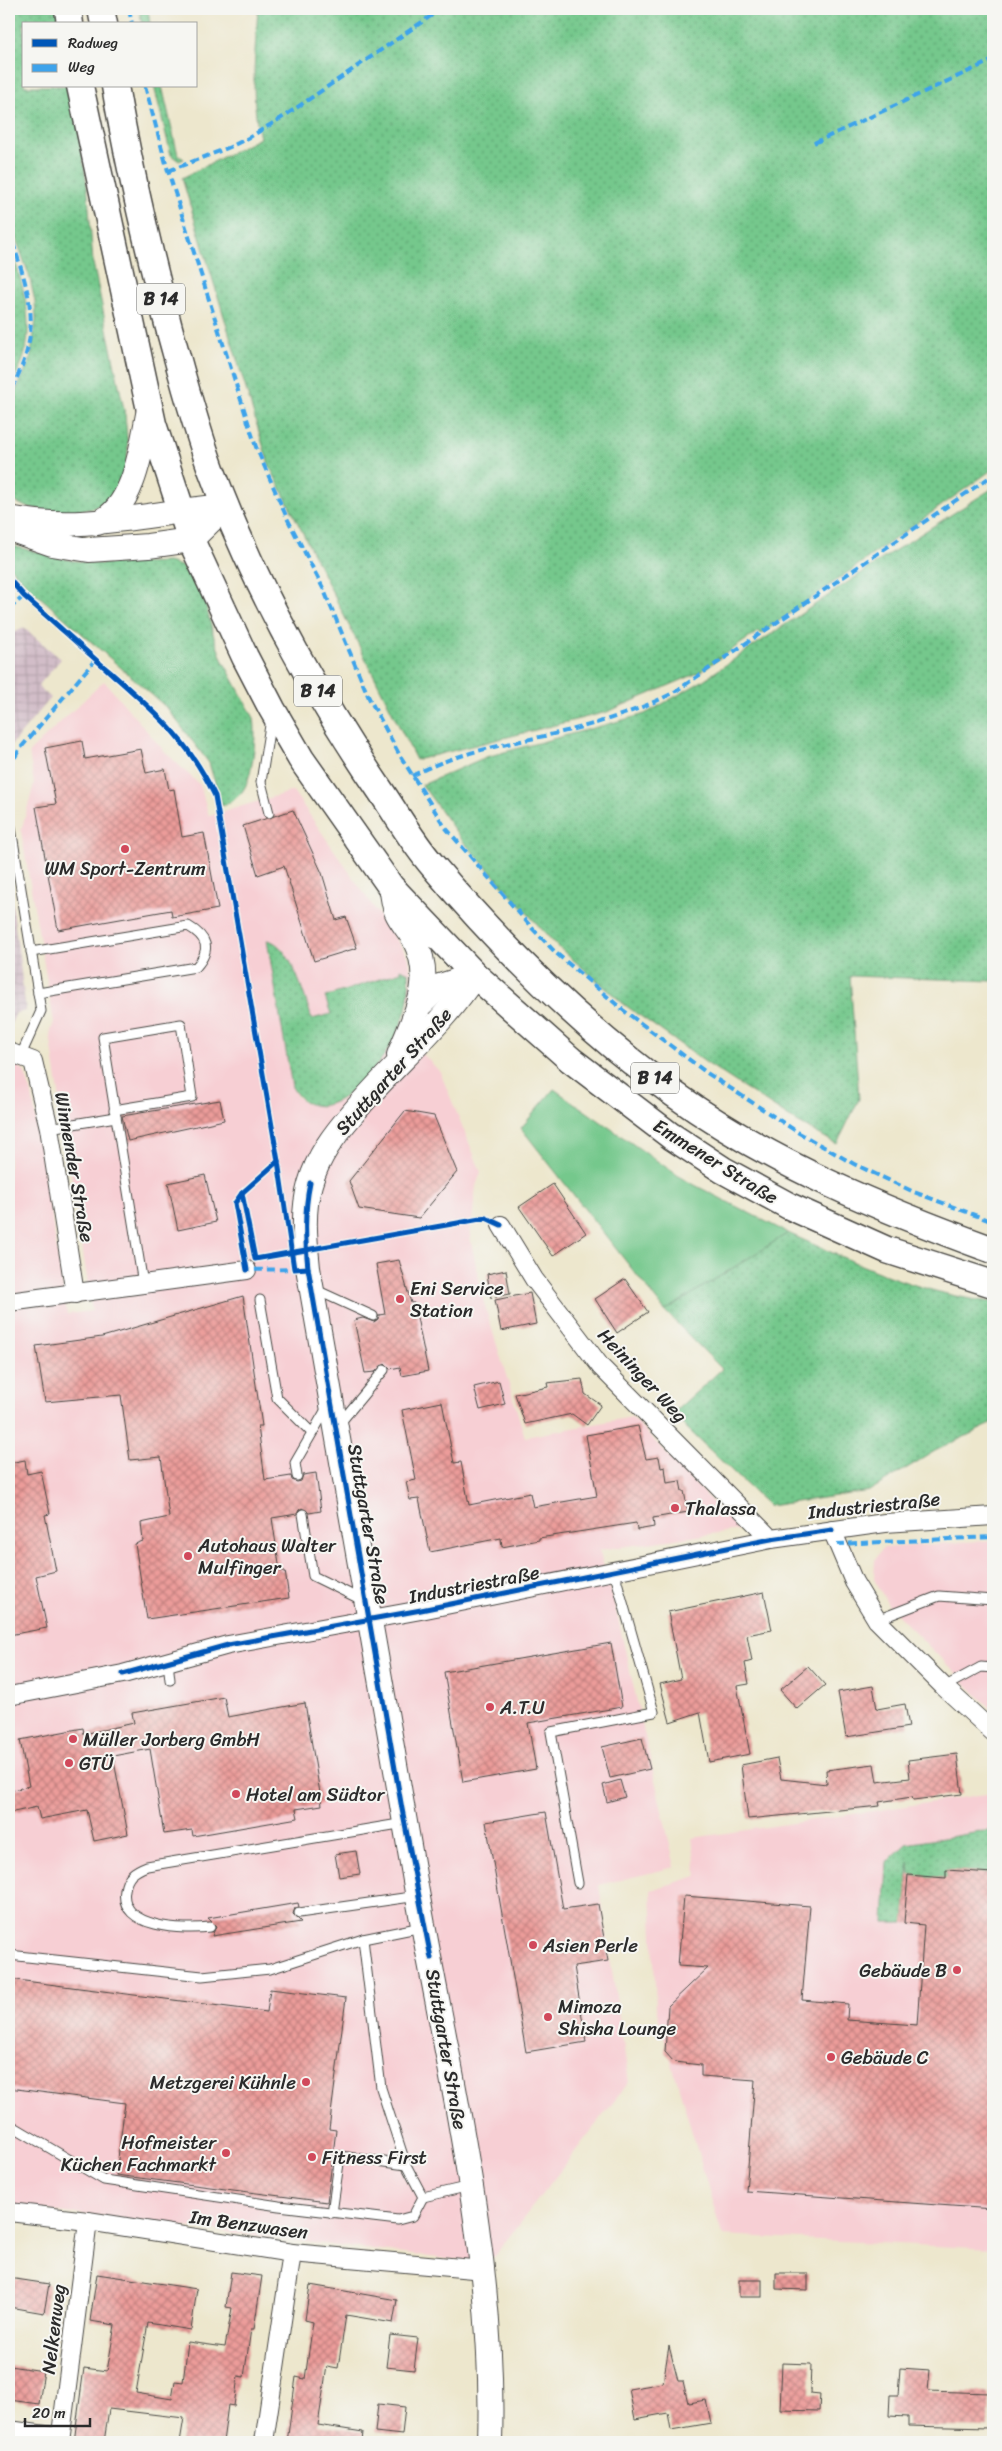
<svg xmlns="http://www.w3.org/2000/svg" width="1002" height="2451" font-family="Sriracha,sans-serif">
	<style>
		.built { fill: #f7cfd4; fill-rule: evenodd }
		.industrial { fill: url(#industrial-grid) }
		.grass { fill: url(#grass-dots); stroke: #507a5c }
		.garden { fill: #74c88c; stroke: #507a5c }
		.building { fill: url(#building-cross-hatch) }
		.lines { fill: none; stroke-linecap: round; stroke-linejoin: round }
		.lane-casing { stroke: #484743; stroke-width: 11 }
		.street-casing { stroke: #484743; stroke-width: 20 }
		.secondary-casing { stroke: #484743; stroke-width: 26 }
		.primary-casing { stroke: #484743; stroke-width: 29 }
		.lane { stroke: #fff; stroke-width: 9 }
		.street { stroke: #fff; stroke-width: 18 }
		.secondary { stroke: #fff; stroke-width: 24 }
		.primary { stroke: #fff; stroke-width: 26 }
		.quiet { stroke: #3ea3eb; stroke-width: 4; stroke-dasharray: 8 4; stroke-linecap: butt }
		.cycleway-casing { stroke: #f6f6f2; stroke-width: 8 }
		.cycleway { stroke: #0057b8; stroke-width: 5 }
		.poi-dot { fill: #d1495b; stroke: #f6f6f2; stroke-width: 2 }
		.labels { text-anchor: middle; stroke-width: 4; stroke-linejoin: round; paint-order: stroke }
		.shield { fill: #f6f6f2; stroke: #686867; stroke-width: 1 }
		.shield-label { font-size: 18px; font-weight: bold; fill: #2b2b2b }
		.poi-label { font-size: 19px; fill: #2b2b2b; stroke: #f6f6f2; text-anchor: start }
		.street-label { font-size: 19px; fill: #2b2b2b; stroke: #f6f6f2 }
	</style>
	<defs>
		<pattern id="industrial-grid" width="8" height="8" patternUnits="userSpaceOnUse" patternTransform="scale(1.25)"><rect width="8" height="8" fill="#d2bdc8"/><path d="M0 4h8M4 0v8" fill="none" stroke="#b4a3ac"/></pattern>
		<pattern id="grass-dots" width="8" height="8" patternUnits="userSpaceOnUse" patternTransform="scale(1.25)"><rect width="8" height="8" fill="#74c88c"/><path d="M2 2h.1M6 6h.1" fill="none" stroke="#5fa373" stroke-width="1.8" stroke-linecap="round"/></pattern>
		<pattern id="building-cross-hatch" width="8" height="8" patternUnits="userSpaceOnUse" patternTransform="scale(1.25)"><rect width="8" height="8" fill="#ec9c9a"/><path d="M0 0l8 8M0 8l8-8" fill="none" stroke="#bf7f7e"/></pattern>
	</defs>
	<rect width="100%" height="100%" fill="#f6f6f2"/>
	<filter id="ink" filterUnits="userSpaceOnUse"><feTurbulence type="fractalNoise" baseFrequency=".02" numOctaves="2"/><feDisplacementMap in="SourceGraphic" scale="10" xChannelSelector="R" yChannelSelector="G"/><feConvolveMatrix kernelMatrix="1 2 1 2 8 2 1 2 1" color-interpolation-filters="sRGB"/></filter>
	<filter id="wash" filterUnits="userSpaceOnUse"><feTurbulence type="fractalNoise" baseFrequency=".0096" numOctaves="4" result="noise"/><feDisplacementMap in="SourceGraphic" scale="20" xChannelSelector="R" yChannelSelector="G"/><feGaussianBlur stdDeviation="1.12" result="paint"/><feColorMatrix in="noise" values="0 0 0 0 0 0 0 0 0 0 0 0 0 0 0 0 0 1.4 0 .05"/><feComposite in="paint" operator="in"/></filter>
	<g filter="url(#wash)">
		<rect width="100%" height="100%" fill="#ede7cd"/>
		<g class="built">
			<path d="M104,681L165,752L200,785L209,816L293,791L409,958L412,988L401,1031L440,1072L481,1172L476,1186L470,1237L484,1303L525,1437L632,1417L739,1530L599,1550L612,1593L675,1867L599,1885L629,2082L488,2264L9,2206V1059L24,1071L32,1094L67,1314L92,1311L50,1034L54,1022L21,831L34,784L29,752ZM401,972L389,1045L374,1067L340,1101L307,1104L297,1097L292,1087L312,1019L331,1014L326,997Z"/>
			<polygon points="993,1540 993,1711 888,1605 874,1579 875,1559 883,1548"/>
			<polygon points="993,1793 993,2249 722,2235 656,2009 651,1890 697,1876 692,1838"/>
		</g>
		<g class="industrial">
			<polygon points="24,628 61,659 38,686 51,698 12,744 9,744 9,635"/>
			<polygon points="9,878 26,1011 16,1013 10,1026"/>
		</g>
		<g class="grass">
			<polygon points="9,9 62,9 64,24 24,24 24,86 73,86 88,194 93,263 125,414 128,449 125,472 111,499 91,509 50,512 24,506 9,499 9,405 30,361 36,320 35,301 29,275 9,219"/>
			<polygon points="139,9 148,9 150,24 142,24"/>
			<path d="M258,9H993V469L761,634L759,631L698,673L607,712L416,760L269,465L182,178L260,138C250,96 255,52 258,9Z"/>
			<polygon points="154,86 162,86 178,155 184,159 179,161 171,155"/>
			<path d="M9,244C24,286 43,344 9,384Z"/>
			<polygon points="993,488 993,981 850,976 859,1099 837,1144 797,1122 708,1064 625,1005 555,944 462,840 422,785 486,757 645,714 699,683 891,553"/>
			<path d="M9,545L69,560L100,564L168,562L181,566L194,577L202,590L214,637L222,659L254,718C257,734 253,772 245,787C240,797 231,802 222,806L209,763L168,709L31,589L9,566Z"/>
			<path d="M267,940C291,943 305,999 312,1019L331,1014L325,997L401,972V969L409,973C410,990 408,1006 402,1022C391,1056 324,1144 292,1087Z"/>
			<path d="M788,1233C853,1262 922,1295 993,1302V1423L935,1451L869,1491L769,1506L672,1414L722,1369L665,1311Z"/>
			<polygon points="993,1830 993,1873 946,1870 946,1878 910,1875 909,1862 904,1923 884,1923 887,1862 906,1844"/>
		</g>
		<polygon class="garden" points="554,1089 683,1179 788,1233 665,1311 521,1128"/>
		<g id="blocks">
			<g class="building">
				<polygon points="82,741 85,759 141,749 146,773 165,769 169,790 174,789 182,837 204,833 218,909 172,917 171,910 58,930 36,807 56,804 45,748"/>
				<polygon points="293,810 322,873 336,920 346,917 357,948 314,961 284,866 258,875 243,826"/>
				<polygon points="220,1100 224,1120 128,1141 122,1116"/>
				<polygon points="405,1111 434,1116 457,1172 419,1218 359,1209 349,1181"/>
				<polygon points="205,1175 216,1222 178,1230 168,1183"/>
				<polygon points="553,1184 586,1233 553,1256 519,1207"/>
				<polygon points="399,1260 411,1303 414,1303 428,1371 402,1376 400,1367 390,1369 385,1364 375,1372 365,1373 354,1320 363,1318 374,1322 378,1319 379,1315 385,1314 376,1264"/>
				<polygon points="506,1270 510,1294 491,1298 487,1274"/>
				<polygon points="625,1279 648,1312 617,1333 595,1299"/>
				<polygon points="530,1293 536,1324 501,1331 495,1300"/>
				<polygon points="243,1296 262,1426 258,1426 265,1480 291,1476 292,1480 297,1482 301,1481 303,1475 316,1473 321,1511 309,1513 302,1508 299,1510 297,1514 272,1518 280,1571 285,1571 289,1598 147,1619 135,1544 143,1541 141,1523 169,1517 161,1457 130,1460 121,1395 45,1402 36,1346 102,1337"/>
				<polygon points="582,1379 585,1394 601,1405 587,1425 572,1414 525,1424 515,1394 548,1387 547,1383"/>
				<polygon points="499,1381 505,1404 480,1410 474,1387"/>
				<polygon points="442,1402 454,1463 461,1462 469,1505 530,1493 533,1507 597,1496 586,1435 638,1426 646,1459 659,1457 661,1468 665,1467 667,1483 680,1481 682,1491 684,1491 688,1512 653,1518 654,1527 637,1530 636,1523 539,1538 539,1540 502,1547 501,1538 430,1552 419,1499 410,1500 406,1482 416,1480 402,1410"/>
				<polygon points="25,1460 27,1474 41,1471 50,1514 45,1515 56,1571 36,1576 47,1628 9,1635 9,1463"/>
				<polygon points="764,1592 772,1630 747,1635 752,1661 745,1663 749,1684 737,1686 750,1754 709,1762 700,1712 670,1722 660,1684 681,1679 668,1612"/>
				<polygon points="611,1643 622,1707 528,1723 536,1769 463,1782 444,1672"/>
				<polygon points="808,1666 825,1685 797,1709 780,1690"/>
				<polygon points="873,1686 877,1709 905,1704 909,1727 846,1737 838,1692"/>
				<polygon points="224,1697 228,1717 305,1703 322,1805 296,1809 298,1818 193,1836 192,1830 164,1834 150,1749 113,1756 128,1834 94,1841 87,1810 40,1819 37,1807 9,1813 9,1791 29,1786 20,1740 83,1728 84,1734 134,1723 132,1713"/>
				<polygon points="642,1738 650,1769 610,1778 602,1747"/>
				<polygon points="957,1754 962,1794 913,1800 912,1797 879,1802 880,1806 748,1819 741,1765 777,1758 781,1779 827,1784 826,1770 874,1764 877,1782 910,1778 908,1760"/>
				<polygon points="620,1780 625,1797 607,1802 603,1785"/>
				<polygon points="546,1812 563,1909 598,1904 608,1961 574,1966 586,2042 526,2052 486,1822"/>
				<polygon points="356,1851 360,1874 339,1877 335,1854"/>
				<polygon points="946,1870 993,1873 993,2209 746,2191 755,2080 701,2076 701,2065 674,2062 665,2052 668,2006 708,1968 678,1966 684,1896 810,1906 802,2000 848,2004 847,2020 917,2025 924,1925 904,1923 908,1875 946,1878"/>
				<polygon points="298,1903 299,1907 295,1908 293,1914 301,1922 212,1936 216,1926 208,1918"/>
				<polygon points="9,1979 267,2012 270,1989 346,1998 329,2129 336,2130 327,2202 116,2175 125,2103 9,2088"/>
				<polygon points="231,2272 262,2276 254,2329 251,2329 244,2377 238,2376 234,2406 228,2405 223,2442 180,2442 184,2418 109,2409 104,2442 74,2442 84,2368 107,2371 115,2325 90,2321 97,2274 197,2289 191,2330 148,2323 136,2393 172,2399 175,2381 183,2382 188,2342 225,2347 232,2308 226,2307"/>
				<polygon points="776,2273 808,2273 808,2290 776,2289"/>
				<polygon points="9,2278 49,2284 44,2313 9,2307"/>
				<rect x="739" y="2280" width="23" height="17"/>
				<polygon points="310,2285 397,2300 393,2323 346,2315 338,2368 327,2366 318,2425 363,2432 362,2442 287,2442 296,2377 305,2379 313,2322 305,2320"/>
				<polygon points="390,2335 418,2338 414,2370 386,2367"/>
				<polygon points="669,2346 678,2381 683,2381 688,2403 706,2400 711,2423 671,2430 668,2413 635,2419 629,2389 663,2383"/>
				<polygon points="782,2363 811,2364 810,2393 820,2394 819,2411 780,2410"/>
				<polygon points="9,2366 44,2371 39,2404 9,2400"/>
				<polygon points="900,2368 930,2370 928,2391 989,2393 988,2428 908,2426 908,2417 889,2416 890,2395 898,2395"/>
				<polygon points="378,2404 405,2407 402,2435 375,2432"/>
			</g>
		</g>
	</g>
	<g filter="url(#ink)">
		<use href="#blocks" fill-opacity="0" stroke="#484743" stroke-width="1"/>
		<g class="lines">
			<defs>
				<g id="lane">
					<polyline points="269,813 261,782 271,719"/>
					<polyline points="9,816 41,1011 21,1055"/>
					<path d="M31,952L188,926C207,937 212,949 196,967L38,993"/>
					<polyline points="114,1110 192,1097 181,1024 103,1037 143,1284"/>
					<polyline points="49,1128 116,1117"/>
					<polyline points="314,1289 373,1316"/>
					<polyline points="260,1300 277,1398 312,1433"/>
					<polyline points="340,1423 384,1370"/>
					<polyline points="297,1476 295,1463 328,1406"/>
					<polyline points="303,1514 313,1576 364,1601"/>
					<polyline points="877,1620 939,1596 993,1600"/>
					<polyline points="168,1662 170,1680"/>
					<polyline points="944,1687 981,1667 993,1668"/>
					<polyline points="578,1883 551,1732 654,1712 614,1571"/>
					<polyline points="299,1913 418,1896"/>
					<path d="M210,1927C185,1930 118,1929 125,1890C127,1876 134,1871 147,1866L405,1823"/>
					<polyline points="363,1939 381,2088 406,2165 423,2197"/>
					<polyline points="9,1955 202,1976 270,1969 363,1939 422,1927"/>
					<polyline points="9,2124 104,2180 279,2206 398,2220 413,2216 423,2197"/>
					<polyline points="423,2197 470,2186"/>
					<polyline points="332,2213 340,2156 406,2165"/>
				</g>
				<g id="street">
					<polyline points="9,1052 33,1061 49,1128 75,1294"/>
					<polyline points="501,1225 534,1279 601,1367 771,1539"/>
					<polyline points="9,1302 247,1270"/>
					<polyline points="832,1530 854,1582 877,1620 944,1687 993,1732"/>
					<polyline points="9,1696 123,1674 228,1645 421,1610 771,1539 885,1523 993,1516"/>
					<polyline points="9,2212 88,2221 292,2253 484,2270"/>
					<polyline points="9,2430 60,2437"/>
					<polyline points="60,2442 88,2221"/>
					<polyline points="264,2442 292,2253"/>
				</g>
				<g id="secondary">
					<path d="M9,518C84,533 152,512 226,506"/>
					<path d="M97,523C135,509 142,444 149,409"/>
					<polyline points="9,529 52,544 89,550 148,546 191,540 226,506"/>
					<path d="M391,887C393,895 393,905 397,913C401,922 409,930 414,939C436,982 415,1014 399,1055"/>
					<path d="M475,975C441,1027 392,1066 353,1113C334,1135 318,1156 310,1184C302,1212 305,1239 308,1268C346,1476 381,1684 417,1892C449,2074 496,2256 490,2442"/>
					<polyline points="421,1004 440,986 475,975"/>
				</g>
				<g id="primary">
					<polyline points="68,9 70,24"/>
					<polyline points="101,9 104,24"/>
					<polyline points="80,86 153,424 191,540 245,657 272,709 301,759 391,887 475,975 571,1060 671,1136 723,1170 789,1206 887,1250 993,1284"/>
					<path d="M115,86C129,167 148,248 169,328C182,375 194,422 211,469C253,582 312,690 380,790C397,815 413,843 433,866C503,949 586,1030 674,1094C770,1163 883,1210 993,1250"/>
				</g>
			</defs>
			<use href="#lane" class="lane-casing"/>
			<use href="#street" class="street-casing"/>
			<use href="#secondary" class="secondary-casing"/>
			<use href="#primary" class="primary-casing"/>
			<use href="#lane" class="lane"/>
			<use href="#street" class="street"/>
			<use href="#secondary" class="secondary"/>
			<use href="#primary" class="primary"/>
			<g class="quiet">
				<polyline points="129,9 132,24"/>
				<polyline points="145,86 168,171 256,447 287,518 323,588 369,698 399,754 445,827 532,928 556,953 623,1010 707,1073 799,1133 854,1164 914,1192 993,1222"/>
				<polyline points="814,143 993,60"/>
				<polyline points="168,171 230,147 250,137 283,117 441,9"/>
				<path d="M9,231C30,296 45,329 9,393"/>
				<polyline points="9,609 24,596"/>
				<polyline points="9,768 19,750 95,660"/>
				<path d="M412,776C458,751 511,744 562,732C600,723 637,711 673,693L993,475"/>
				<polyline points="246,1266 247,1270 298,1269"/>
				<polyline points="837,1544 993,1537"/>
			</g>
			<defs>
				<g id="cycleway">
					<path d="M9,579L24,596C53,621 81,647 110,672C156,713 188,739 215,796L278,1161L294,1269L308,1268"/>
					<path d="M310,1183C304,1212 305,1238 308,1268L402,1809L431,1958"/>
					<polyline points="242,1193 255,1259 486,1218 501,1225"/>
					<polyline points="247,1270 235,1203 242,1193 278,1161"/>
					<polyline points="123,1674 228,1645 421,1610 771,1539 832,1530"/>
				</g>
			</defs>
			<use href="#cycleway" class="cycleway-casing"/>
			<use href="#cycleway" class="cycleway"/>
		</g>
	</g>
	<g class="poi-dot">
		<circle cx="125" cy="849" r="5"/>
		<circle cx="400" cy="1299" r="5"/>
		<circle cx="675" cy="1508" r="5"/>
		<circle cx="188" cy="1556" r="5"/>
		<circle cx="490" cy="1707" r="5"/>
		<circle cx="73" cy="1739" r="5"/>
		<circle cx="69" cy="1763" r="5"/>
		<circle cx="236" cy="1794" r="5"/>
		<circle cx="533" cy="1945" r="5"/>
		<circle cx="957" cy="1970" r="5"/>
		<circle cx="548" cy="2017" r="5"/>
		<circle cx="831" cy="2057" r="5"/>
		<circle cx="306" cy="2082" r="5"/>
		<circle cx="226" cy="2153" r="5"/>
		<circle cx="312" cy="2157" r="5"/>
	</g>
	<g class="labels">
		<g class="shield">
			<rect x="137" y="283.5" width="48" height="31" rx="4"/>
			<rect x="294" y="675.5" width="48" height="31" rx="4"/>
			<rect x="631" y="1062.5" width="48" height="31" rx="4"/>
		</g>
		<g class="shield-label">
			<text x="161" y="305">B 14</text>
			<text x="318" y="697">B 14</text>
			<text x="655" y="1084">B 14</text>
		</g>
		<g class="poi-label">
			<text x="125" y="875" text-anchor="middle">WM Sport-Zentrum</text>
			<text x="410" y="1295">Eni Service<tspan x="410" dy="22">Station</tspan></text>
			<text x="685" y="1515">Thalassa</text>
			<text x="198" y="1552">Autohaus Walter<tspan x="198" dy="22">Mulfinger</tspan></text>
			<text x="500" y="1714">A.T.U</text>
			<text x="83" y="1746">Müller Jorberg GmbH</text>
			<text x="79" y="1770">GTÜ</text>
			<text x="246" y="1801">Hotel am Südtor</text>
			<text x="543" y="1952">Asien Perle</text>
			<text x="947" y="1977" text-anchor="end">Gebäude B</text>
			<text x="558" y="2013">Mimoza<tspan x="558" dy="22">Shisha Lounge</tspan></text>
			<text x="841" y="2064">Gebäude C</text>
			<text x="296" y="2089" text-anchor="end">Metzgerei Kühnle</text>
			<text x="216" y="2149" text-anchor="end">Hofmeister<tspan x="216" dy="22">Küchen Fachmarkt</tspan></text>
			<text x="322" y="2164">Fitness First</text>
		</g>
		<g class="street-label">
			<text transform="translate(393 1071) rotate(-48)" y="7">Stuttgarter Straße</text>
			<text transform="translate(716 1161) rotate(32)" y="7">Emmener Straße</text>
			<text transform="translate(75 1167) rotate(80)" y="7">Winnender Straße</text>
			<text transform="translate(643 1375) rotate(47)" y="7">Heininger Weg</text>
			<text transform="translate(874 1505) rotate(-6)" y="7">Industriestraße</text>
			<text transform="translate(369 1524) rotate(80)" y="7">Stuttgarter Straße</text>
			<text transform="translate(474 1584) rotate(-11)" y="7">Industriestraße</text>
			<text transform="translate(447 2049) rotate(80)" y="7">Stuttgarter Straße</text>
			<text transform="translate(249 2224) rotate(8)" y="7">Im Benzwasen</text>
			<text transform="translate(53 2329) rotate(-83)" y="7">Nelkenweg</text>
		</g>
	</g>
	<rect width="1002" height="2451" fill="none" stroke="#f6f6f2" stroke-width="30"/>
	<rect x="22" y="22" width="175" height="65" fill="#f6f6f2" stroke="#a5a5a2"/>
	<rect x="32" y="39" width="25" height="8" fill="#0057b8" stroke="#a5a5a2"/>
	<text x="68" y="48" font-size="15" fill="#2b2b2b">Radweg</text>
	<rect x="32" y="64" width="25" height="8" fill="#3ea3eb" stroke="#a5a5a2"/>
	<text x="68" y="72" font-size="15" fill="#2b2b2b">Weg</text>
	<path d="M25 2418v8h65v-8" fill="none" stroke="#2b2b2b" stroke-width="2.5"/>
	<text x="32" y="2418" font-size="15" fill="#2b2b2b" stroke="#f6f6f2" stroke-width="4" paint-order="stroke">20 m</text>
</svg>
